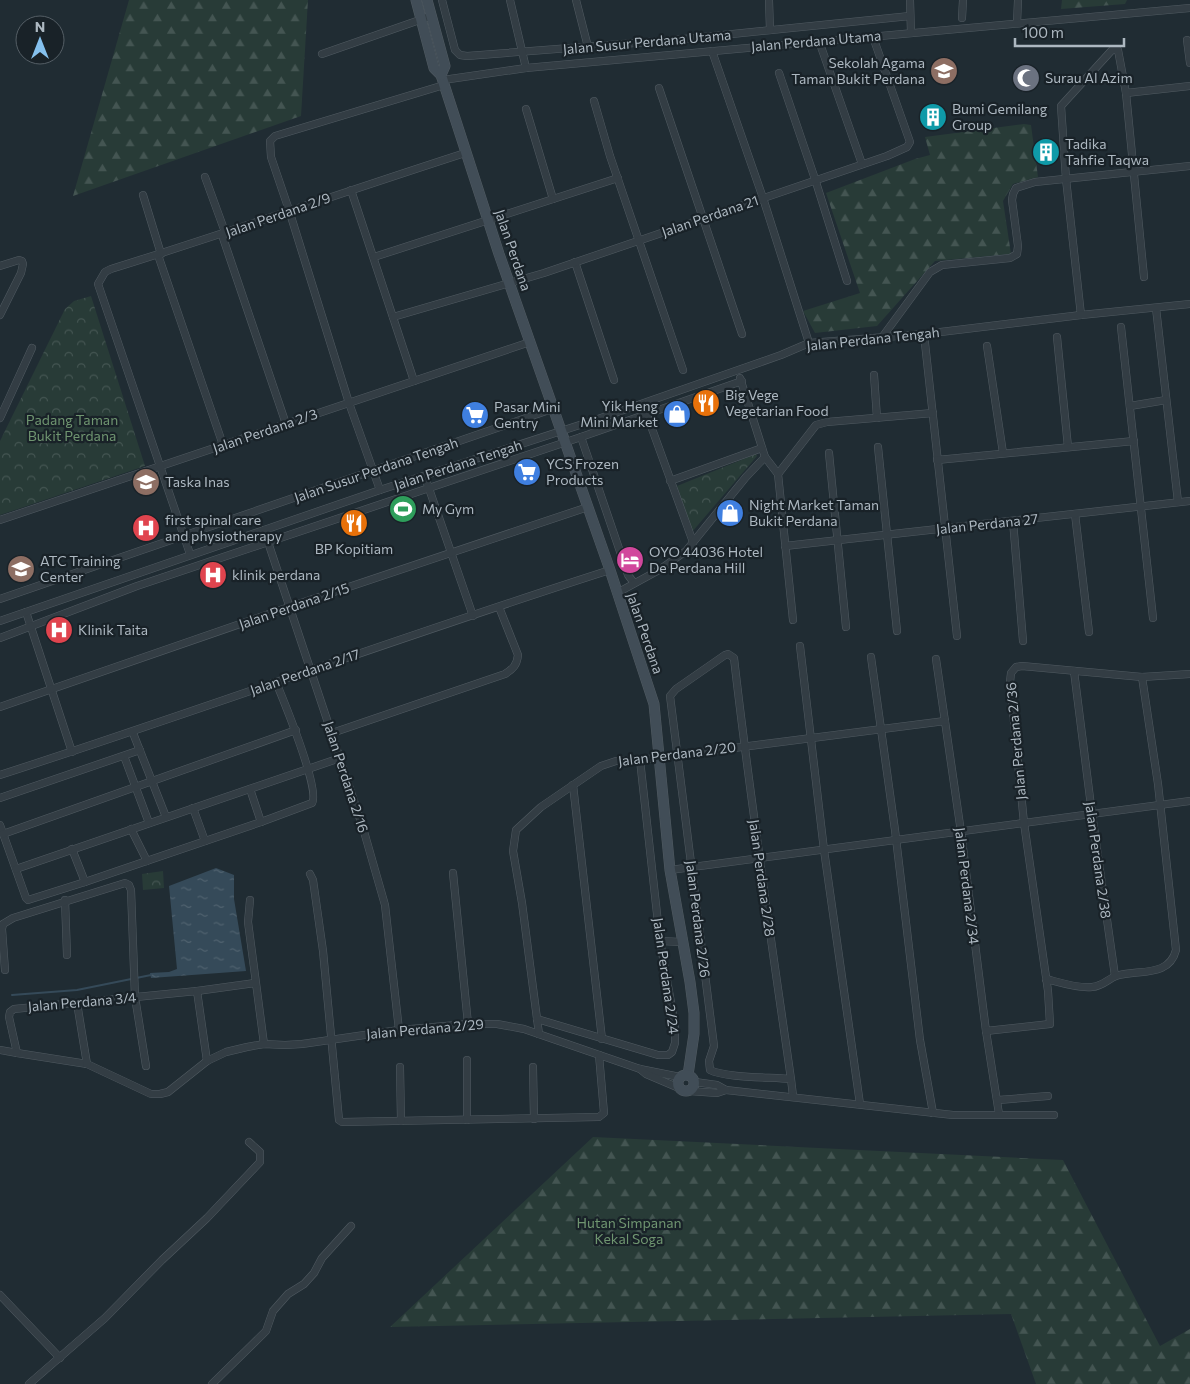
<svg xmlns="http://www.w3.org/2000/svg" width="1190" height="1384" font-family="Commissioner,sans-serif">
<style>
.forest{fill:url(#forest-firs)}
.park{fill:url(#park-crowns)}
.water{fill:url(#water-ripples)}
.lines{fill:none;stroke-linecap:round;stroke-linejoin:round}
.stream{stroke:#354a59;stroke-width:2}
.street-casing{stroke:#515b62;stroke-width:8}
.secondary-casing{stroke:#515b62;stroke-width:11}
.street{stroke:#333d44;stroke-width:7}
.secondary{stroke:#414d57;stroke-width:10}
.labels{text-anchor:middle;stroke-width:4.5;stroke-linejoin:round;paint-order:stroke}
.street-label{font-size:14px;fill:#adb8c1;stroke:#192228}
.poi-label{font-size:14px;fill:#adb8c1;stroke:#192228;text-anchor:start}
.park-label{font-size:14px;fill:#6f9570;stroke:#192228}
</style>
<defs>
<pattern id="forest-firs" width="22" height="20" patternUnits="userSpaceOnUse" patternTransform="scale(1.25)"><rect width="22" height="20" fill="#283b37"/><path d="M5 1l3.5 6h-7zM16 11l3.5 6h-7z" fill="#445552"/></pattern>
<pattern id="park-crowns" width="20" height="18" patternUnits="userSpaceOnUse" patternTransform="scale(1.25)"><rect width="20" height="18" fill="#283b37"/><path d="M2 6a3 3 0 1 1 6 0M12 15a3 3 0 1 1 6 0" fill="none" stroke="#445552"/></pattern>
<pattern id="water-ripples" width="26" height="14" patternUnits="userSpaceOnUse" patternTransform="scale(1.25)"><rect width="26" height="14" fill="#354a59"/><path d="M2 4q2-2 4 0t4 0M15 11q2-2 4 0t4 0" fill="none" stroke="#50626f"/></pattern>
</defs>
<rect width="100%" height="100%" fill="#202c33"/>
<g class="forest">
<polygon points="129,0 308,0 301,116 73,196"/>
<polygon points="1062,0 1127,0 1125,4 1061,9"/>
<polygon points="1024,124 1031,125 1038,177 1013,184 1003,201 1011,254 935,261 877,326 815,333 803,311 860,293 826,193 915,159 930,155 925,137"/>
<polygon points="593,1137 1063,1160 1160,1346 1190,1329 1190,1384 1036,1384 1011,1314 390,1327"/>
</g>
<g class="park">
<polygon points="91,296 145,466 0,515 0,441 65,309 74,301"/>
<polygon points="756,454 757,456 692,532 677,486"/>
<polygon points="163,871 164,888 143,890 142,874"/>
</g>
<polygon class="water" points="216,868 234,875 234,899 246,971 151,978 150,973 169,972 177,969 169,886"/>
<g class="lines">
<polyline class="stream" points="12,995 77,990 151,975"/>
<g class="street-casing">
<g id="street">
<polyline points="442,0 455,50 460,55 467,56 674,40 910,16"/>
<polyline points="510,0 526,68"/>
<polyline points="576,0 588,47"/>
<polyline points="769,0 770,30"/>
<polyline points="910,0 911,33"/>
<polyline points="962,18 963,0"/>
<polyline points="1017,23 1018,0"/>
<polyline points="1187,40 1190,63"/>
<polyline points="819,41 862,164"/>
<polyline points="712,51 763,198 809,343"/>
<polyline points="322,54 431,16"/>
<polyline points="779,73 815,179 847,281"/>
<polyline points="443,80 526,68 1190,8"/>
<polyline points="659,88 742,334"/>
<polyline points="1126,93 1190,86"/>
<polyline points="594,101 610,156 683,370"/>
<polyline points="526,109 553,199"/>
<polyline points="205,177 225,232"/>
<polyline points="351,190 414,381"/>
<polyline points="143,195 161,254"/>
<polyline points="222,235 286,424"/>
<polyline points="158,255 223,445"/>
<polyline points="374,257 618,178"/>
<polyline points="575,262 614,380"/>
<polyline points="0,266 19,260 22,261 23,264 21,273 0,315"/>
<polyline points="1156,308 1178,502"/>
<polyline points="1081,315 1066,179 1061,106 1112,50 1118,50 1126,93 1144,277"/>
<polyline points="393,317 544,273 887,156 907,147 910,142 873,37"/>
<polyline points="1121,327 1153,618"/>
<polyline points="924,334 957,636"/>
<polyline points="883,336 930,272 942,265 1010,258 1017,254 1018,246 1012,200 1013,194 1016,188 1035,182 1190,166"/>
<polyline points="1057,337 1068,447"/>
<polyline points="987,346 1003,453"/>
<polyline points="874,375 877,418"/>
<polyline points="740,378 765,457 778,474"/>
<polyline points="1130,406 1166,400"/>
<polyline points="647,415 693,542"/>
<polyline points="0,418 32,348"/>
<polyline points="878,447 897,631"/>
<polyline points="829,453 846,627"/>
<polyline points="937,460 1134,441"/>
<polyline points="425,477 473,616"/>
<polyline points="670,481 762,448"/>
<polyline points="380,490 349,403 289,210 271,157 270,141 275,136 444,85"/>
<polyline points="1075,514 1089,632"/>
<polyline points="0,520 530,342"/>
<polyline points="1013,521 1023,641"/>
<polyline points="264,530 363,828 385,905 399,1030"/>
<polyline points="785,546 1190,501"/>
<path d="M 190,554 L 98,284 L 105,272 L 111,269 C 230,232 347,191 465,153"/>
<polyline points="634,583 628,575 581,437 742,381"/>
<polyline points="617,593 659,570 686,551 746,477 765,457"/>
<polyline points="0,599 552,409"/>
<polyline points="26,612 72,752"/>
<polyline points="793,620 778,474 816,425 827,422 933,413"/>
<polyline points="0,621 380,490 595,420 781,355 809,343 924,334 1081,315 1190,304"/>
<polyline points="0,638 137,586 581,437"/>
<polyline points="800,646 824,850 860,1104"/>
<polyline points="871,657 895,830 920,1040 933,1113"/>
<polyline points="936,659 961,832 986,1031 999,1114"/>
<polyline points="1074,671 1092,814 1115,976"/>
<polyline points="0,707 289,607 588,507"/>
<polyline points="133,733 166,817"/>
<path d="M 332,733 L 505,674 C 513,669 517,665 518,655 L 499,607"/>
<polyline points="124,756 149,823"/>
<path d="M 0,775 C 204,709 406,635 610,570"/>
<polyline points="573,785 602,1039"/>
<polyline points="250,789 261,822"/>
<polyline points="0,798 140,750"/>
<polyline points="193,808 205,841"/>
<path d="M 0,825 L 26,898 L 28,900 L 85,882 L 261,822 L 312,803 C 321,791 283,699 276,682"/>
<polyline points="131,829 147,861"/>
<polyline points="3,834 296,730"/>
<polyline points="72,849 85,882"/>
<polyline points="16,869 340,758"/>
<polyline points="670,870 1190,801"/>
<polyline points="453,873 468,1024"/>
<polyline points="310,874 313,880 323,951 339,1120 342,1122 599,1117 604,1113 599,1055"/>
<polyline points="65,900 67,955"/>
<polyline points="250,900 248,922 264,1044"/>
<polyline points="660,941 682,942"/>
<polyline points="5,970 2,929 3,924 13,918 125,883 129,885 131,890 135,997 146,1066"/>
<path d="M 1046,979 C 1058,982 1079,989 1092,987 C 1103,986 1108,979 1116,976 C 1138,969 1169,978 1176,950 L 1158,784 L 1142,677"/>
<polyline points="255,983 197,991 14,1009 10,1012 9,1017 17,1053 87,1064 151,1094 160,1094 168,1092 207,1061 226,1052 247,1047 264,1044 285,1045 302,1044 399,1030 468,1024 497,1024 524,1029 640,1069 680,1077"/>
<polyline points="197,991 207,1061"/>
<polyline points="77,1003 87,1064"/>
<polyline points="537,1019 658,1055 668,1055 672,1052 675,1043 675,1025 660,941 640,760"/>
<polyline points="986,1031 1050,1024 1048,991 1024,823 1010,682 1011,673 1016,667 1022,666 1142,677 1190,674"/>
<polyline points="539,1034 522,903 513,851 516,830 541,807 601,766 616,761 640,760 945,721"/>
<polyline points="0,1050 17,1053"/>
<polyline points="400,1067 401,1121"/>
<polyline points="533,1067 534,1119"/>
<polyline points="640,1069 646,1074 679,1088"/>
<path d="M 791,1079 C 771,1077 726,1078 710,1070 L 709,1061 L 714,1046 L 670,696 L 676,689 L 725,655 L 728,654 L 734,658 C 750,799 771,939 791,1079 L 793,1096"/>
<polyline points="695,1082 717,1085 726,1090 953,1115 1054,1115"/>
<polyline points="689,1091 717,1093 726,1090"/>
<polyline points="998,1100 1048,1096"/>
<polyline points="467,1120 467,1060"/>
<polyline points="0,1295 60,1358"/>
<polyline points="29,1384 105,1318 162,1260 207,1218 260,1162 260,1152 249,1142"/>
<polyline points="212,1384 266,1331 273,1311 288,1294 304,1284 314,1273 322,1258 351,1226"/>
</g>
</g>
<g class="secondary-casing">
<g id="secondary">
<polyline points="416,0 434,68 441,75 499,254 610,570 654,704 670,870 690,982 694,1013 694,1034 688,1075"/>
<polyline points="427,0 445,66 441,75"/>
<circle cx="686" cy="1083" r="8"/>
</g>
</g>
<use href="#street" class="street"/>
<use href="#secondary" class="secondary"/>
</g>
<defs>
<g id="school-disc" transform="scale(1.4375)"><circle r="9.5" fill="#8d6e63" stroke="#192228"/><path d="M0-5L7-2L0 1L-7-2ZM-4 1L0 2.5L4 1V4Q0 6-4 4Z" fill="#fff"/></g>
<g id="mosque-disc" transform="scale(1.4375)"><circle r="9.5" fill="#6b7280" stroke="#192228"/><path d="M3.5-4.9A6 6 0 1 0 3.5 4.9A5 5 0 1 1 3.5-4.9Z" fill="#fff"/></g>
<g id="building-disc" transform="scale(1.4375)"><circle r="9.5" fill="#0f9aa8" stroke="#192228"/><path d="M-4-6H4V6H1V3H-1V6H-4ZM-2.5-4.3h1.7v1.8h-1.7ZM.8-4.3h1.7v1.8H.8ZM-2.5-1h1.7V.8h-1.7ZM.8-1h1.7V.8H.8Z" fill="#fff"/></g>
<g id="restaurant-disc" transform="scale(1.4375)"><circle r="9.5" fill="#e8710a" stroke="#192228"/><path d="M-5-6h1v4h1v-4h1v4h1v-4h1v5L-1.5 .5V6h-2V.5L-5-1ZM5-6V6H3V1.5H1.5Q1.5-4 5-6Z" fill="#fff"/></g>
<g id="shop-disc" transform="scale(1.4375)"><circle r="9.5" fill="#3f7fe0" stroke="#192228"/><path d="M-5-2.5h2.3a2.7 3.5 0 0 1 5.4 0H5L5.5 6h-11ZM-1.5-2.5h3a1.5 2.3 0 0 0-3 0Z" fill="#fff"/></g>
<g id="supermarket-disc" transform="scale(1.4375)"><circle r="9.5" fill="#3f7fe0" stroke="#192228"/><path d="M-6-5.5h2.5l.6 2H6L4.5 2H-2.5L-4.4-4H-6ZM-1.5 3.2a1.3 1.3 0 1 0 .1 0ZM3 3.2a1.3 1.3 0 1 0 .1 0Z" fill="#fff"/></g>
<g id="stadium-disc" transform="scale(1.4375)"><circle r="9.5" fill="#2e9e5b" stroke="#192228"/><path d="M0-5a6.5 5 0 1 0 0 10a6.5 5 0 1 0 0-10ZM-3.5-1.8h7v3.6h-7Z" fill="#fff"/></g>
<g id="hospital-disc" transform="scale(1.4375)"><circle r="9.5" fill="#e0444e" stroke="#192228"/><path d="M-5-5h3v3.5h4V-5h3V5h-3V1.5h-4V5h-3Z" fill="#fff"/></g>
<g id="hotel-disc" transform="scale(1.4375)"><circle r="9.5" fill="#d1479c" stroke="#192228"/><path d="M-6-4.5h1.5V1H6V5H4.5V3h-9V5H-6ZM-4 0a1.8 1.8 0 1 1 3.6 0ZM.5 0V-2.5h3Q6-2.5 6 0Z" fill="#fff"/></g>
<g id="university-disc" transform="scale(1.4375)"><circle r="9.5" fill="#8d6e63" stroke="#192228"/><path d="M0-5L7-2L0 1L-7-2ZM-4 1L0 2.5L4 1V4Q0 6-4 4Z" fill="#fff"/></g>
</defs>
<g fill-rule="evenodd">
<use href="#school-disc" x="944" y="71"/>
<use href="#mosque-disc" x="1026" y="78"/>
<use href="#building-disc" x="933" y="117"/>
<use href="#building-disc" x="1046" y="152"/>
<use href="#restaurant-disc" x="706" y="403"/>
<use href="#shop-disc" x="677" y="414"/>
<use href="#supermarket-disc" x="475" y="415"/>
<use href="#supermarket-disc" x="527" y="472"/>
<use href="#school-disc" x="146" y="482"/>
<use href="#stadium-disc" x="403" y="509"/>
<use href="#shop-disc" x="730" y="513"/>
<use href="#restaurant-disc" x="354" y="523"/>
<use href="#hospital-disc" x="146" y="528"/>
<use href="#hotel-disc" x="630" y="560"/>
<use href="#university-disc" x="21" y="569"/>
<use href="#hospital-disc" x="213" y="575"/>
<use href="#hospital-disc" x="59" y="630"/>
</g>
<g class="labels">
<g class="street-label">
<text transform="translate(816 41) rotate(-5)" y="5">Jalan Perdana Utama</text>
<text transform="translate(647 42) rotate(-5)" y="5">Jalan Susur Perdana Utama</text>
<text transform="translate(278 215) rotate(-19)" y="5">Jalan Perdana 2/9</text>
<text transform="translate(710 216) rotate(-19)" y="5">Jalan Perdana 21</text>
<text transform="translate(513 250) rotate(71)" y="5">Jalan Perdana</text>
<text transform="translate(873 339) rotate(-6)" y="5">Jalan Perdana Tengah</text>
<text transform="translate(265 431) rotate(-19)" y="5">Jalan Perdana 2/3</text>
<text transform="translate(458 465) rotate(-18)" y="5">Jalan Perdana Tengah</text>
<text transform="translate(376 470) rotate(-19)" y="5">Jalan Susur Perdana Tengah</text>
<text transform="translate(987 524) rotate(-6)" y="5">Jalan Perdana 27</text>
<text transform="translate(294 606) rotate(-19)" y="5">Jalan Perdana 2/15</text>
<text transform="translate(645 633) rotate(71)" y="5">Jalan Perdana</text>
<text transform="translate(305 672) rotate(-19)" y="5">Jalan Perdana 2/17</text>
<text transform="translate(1016 741) rotate(-95)" y="5">Jalan Perdana 2/36</text>
<text transform="translate(677 754) rotate(-7)" y="5">Jalan Perdana 2/20</text>
<text transform="translate(346 777) rotate(72)" y="5">Jalan Perdana 2/16</text>
<text transform="translate(1098 860) rotate(82)" y="5">Jalan Perdana 2/38</text>
<text transform="translate(762 878) rotate(82)" y="5">Jalan Perdana 2/28</text>
<text transform="translate(967 886) rotate(83)" y="5">Jalan Perdana 2/34</text>
<text transform="translate(698 919) rotate(83)" y="5">Jalan Perdana 2/26</text>
<text transform="translate(666 976) rotate(82)" y="5">Jalan Perdana 2/24</text>
<text transform="translate(82 1002) rotate(-5)" y="5">Jalan Perdana 3/4</text>
<text transform="translate(425 1029) rotate(-5)" y="5">Jalan Perdana 2/29</text>
</g>
<g class="poi-label">
<text x="925" y="68" text-anchor="end">Sekolah Agama<tspan x="925" dy="16">Taman Bukit Perdana</tspan></text>
<text x="1045" y="83">Surau Al Azim</text>
<text x="952" y="114">Bumi Gemilang<tspan x="952" dy="16">Group</tspan></text>
<text x="1065" y="149">Tadika<tspan x="1065" dy="16">Tahfie Taqwa</tspan></text>
<text x="725" y="400">Big Vege<tspan x="725" dy="16">Vegetarian Food</tspan></text>
<text x="658" y="411" text-anchor="end">Yik Heng<tspan x="658" dy="16">Mini Market</tspan></text>
<text x="494" y="412">Pasar Mini<tspan x="494" dy="16">Gentry</tspan></text>
<text x="546" y="469">YCS Frozen<tspan x="546" dy="16">Products</tspan></text>
<text x="165" y="487">Taska Inas</text>
<text x="749" y="510">Night Market Taman<tspan x="749" dy="16">Bukit Perdana</tspan></text>
<text x="422" y="514">My Gym</text>
<text x="165" y="525">first spinal care<tspan x="165" dy="16">and physiotherapy</tspan></text>
<text x="354" y="554" text-anchor="middle">BP Kopitiam</text>
<text x="649" y="557">OYO 44036 Hotel<tspan x="649" dy="16">De Perdana Hill</tspan></text>
<text x="40" y="566">ATC Training<tspan x="40" dy="16">Center</tspan></text>
<text x="232" y="580">klinik perdana</text>
<text x="78" y="635">Klinik Taita</text>
</g>
<g class="park-label">
<text x="72" y="425">Padang Taman<tspan x="72" dy="16">Bukit Perdana</tspan></text>
<text x="629" y="1228">Hutan Simpanan<tspan x="629" dy="16">Kekal Soga</tspan></text>
</g>
</g>
<g transform="translate(40 40)"><circle r="24" fill="#192228" stroke="#545e65"/>
<path d="M0-4L9 19L0 12L-9 19Z" fill="#85c1ee"/>
<text y="-8" font-size="14" font-weight="bold" text-anchor="middle" fill="#adb8c1">N</text>
</g>
<path d="M1015 38v8h109v-8" fill="none" stroke="#adb8c1" stroke-width="2.5"/>
<text x="1022" y="38" font-size="15" fill="#adb8c1" stroke="#192228" stroke-width="4" paint-order="stroke">100 m</text>
</svg>
